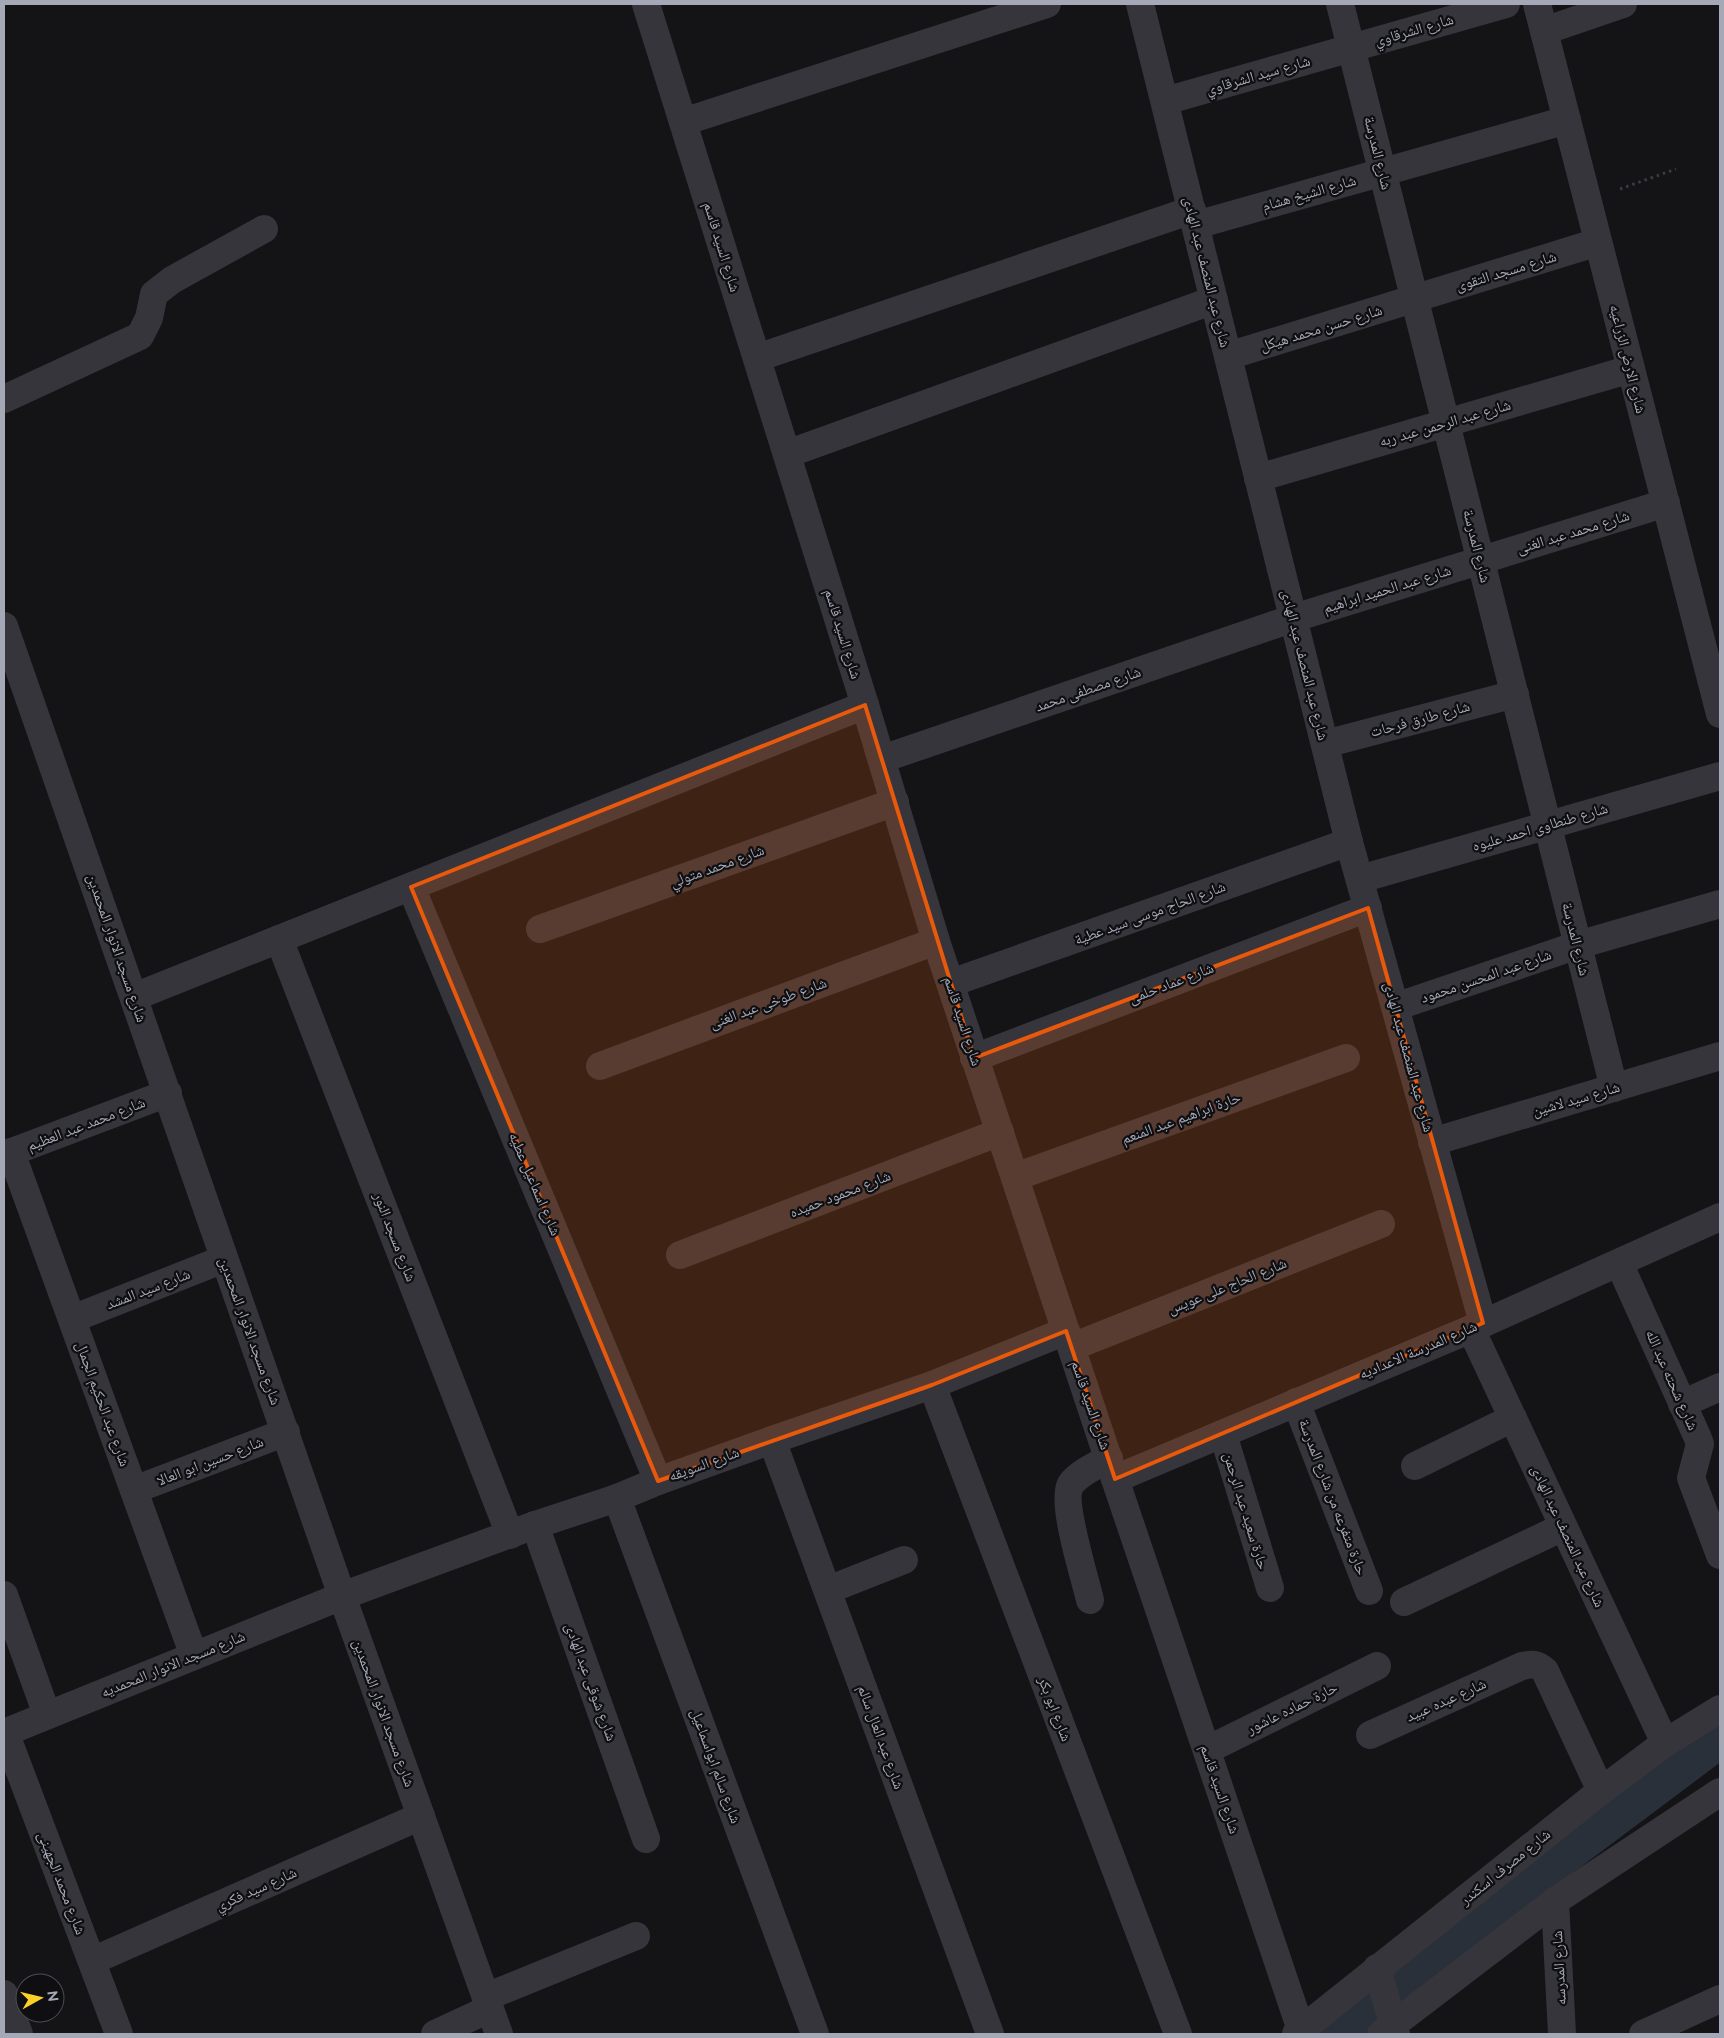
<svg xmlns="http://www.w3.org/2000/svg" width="1724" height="2038" font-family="Raleway,'Noto Naskh Arabic',sans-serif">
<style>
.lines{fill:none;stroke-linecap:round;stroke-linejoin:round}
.canal{stroke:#29303a;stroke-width:41}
.path{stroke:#3a3c42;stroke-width:3;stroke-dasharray:2.5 4;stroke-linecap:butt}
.minor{stroke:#35353b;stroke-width:28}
.marked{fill:#e8590c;fill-opacity:0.2;stroke:#e8590c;stroke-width:4;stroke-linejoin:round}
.labels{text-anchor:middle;stroke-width:4.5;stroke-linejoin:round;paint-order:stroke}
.street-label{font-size:15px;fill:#a5a8b7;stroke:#0f0f11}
</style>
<rect width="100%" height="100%" fill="#141416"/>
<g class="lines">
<polyline class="canal" points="1335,2034 1385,1988 1720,1737"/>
<polyline class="path" points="1620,189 1676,169"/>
<g class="minor">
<polyline points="646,4 865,705 936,941 1115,1479 1301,2030"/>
<polyline points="1140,4 1349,842 1483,1323"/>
<polyline points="1340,4 1614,1088"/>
<polyline points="1537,4 1720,714"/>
<polyline points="1544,31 1623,4"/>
<polyline points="1165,101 1506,4"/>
<polyline points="683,122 1047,4"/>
<polyline points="1196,225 1567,120"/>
<polyline points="1228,356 1598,242"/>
<polyline points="757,358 1192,210"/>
<polyline points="4,399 140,336 149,318 154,294 172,280 264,229"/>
<polyline points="787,454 1214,300"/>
<polyline points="1258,478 1631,369"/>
<polyline points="4,626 342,1596 499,2034"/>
<polyline points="1325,744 1515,694"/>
<polyline points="882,759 1294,618 1666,503"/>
<polyline points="1360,879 1720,776"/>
<polyline points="411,887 658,1481"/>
<polyline points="540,929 895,802"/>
<polyline points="279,939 510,1535"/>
<polyline points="951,983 1349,842"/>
<polyline points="134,997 865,705"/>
<polyline points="1395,1007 1578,945 1720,904"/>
<polyline points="974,1058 1368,908"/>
<polyline points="600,1066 936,941"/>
<polyline points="1432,1142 1720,1056"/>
<polyline points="11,1152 194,1656"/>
<polyline points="4,1155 168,1093"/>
<polyline points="1015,1177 1346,1058"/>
<polyline points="680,1255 1000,1132"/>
<polyline points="1619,1263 1697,1436 1700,1444 1691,1478 1720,1555"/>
<polyline points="72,1319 224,1259"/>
<polyline points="1471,1329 1665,1743"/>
<polyline points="1072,1347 1381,1224"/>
<polyline points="932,1385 1178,2034"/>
<polyline points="1296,1402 1369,1591"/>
<polyline points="1682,1404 1720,1387"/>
<polyline points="1223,1434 1270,1588"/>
<polyline points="772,1440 990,2034"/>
<polyline points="1415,1466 1513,1418"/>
<polyline points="1115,1479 1471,1329 1720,1217"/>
<polyline points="134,1490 286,1432"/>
<polyline points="617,1498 815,2034"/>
<polyline points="535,1525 646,1839"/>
<polyline points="828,1590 904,1560"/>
<polyline points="4,1595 47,1715"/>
<path d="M 1090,1600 C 1085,1578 1060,1500 1071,1484 C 1079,1473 1097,1465 1109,1458"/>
<polyline points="1404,1602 1563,1527"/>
<polyline points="5,1732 119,2034"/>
<polyline points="4,1733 342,1596 535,1525 617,1498 658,1481 772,1440 932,1385 1066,1331"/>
<path d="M 1370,1735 L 1522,1666 C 1532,1664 1537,1663 1545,1671 L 1601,1791"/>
<polyline points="1207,1750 1377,1666"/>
<polyline points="1555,1901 1562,2034"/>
<polyline points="92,1961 421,1816"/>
<polyline points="1377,1968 1396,2034"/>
<polyline points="4,1994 19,2034"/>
<polyline points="486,1997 636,1936"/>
<polyline points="435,2034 489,2009"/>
<polyline points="1296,2034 1601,1791 1665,1743 1720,1709"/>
<polyline points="1381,2034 1555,1901 1720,1792"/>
<polyline points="1643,2034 1720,1999"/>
</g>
</g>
<path class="marked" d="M 865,705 L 974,1058 L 1368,908 L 1483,1323 L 1115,1479 L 1066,1331 L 932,1385 L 658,1481 L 411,887 Z"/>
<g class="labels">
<g class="street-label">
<text transform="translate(1414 30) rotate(-16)" y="5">شارع الشرقاوي</text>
<text transform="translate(1258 75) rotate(-16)" y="5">شارع سيد الشرقاوي</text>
<text transform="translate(1378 153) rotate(76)" y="5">شارع المدرسة</text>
<text transform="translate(1309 193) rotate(-16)" y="5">شارع الشيخ هشام</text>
<text transform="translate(722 247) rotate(73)" y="5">شارع السيد قاسم</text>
<text transform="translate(1506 271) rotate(-17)" y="5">شارع مسجد التقوى</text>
<text transform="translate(1207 272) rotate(76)" y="5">شارع عبد المنصف عبد الهادى</text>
<text transform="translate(1321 328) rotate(-17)" y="5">شارع حسن محمد هيكل</text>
<text transform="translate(1628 359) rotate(76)" y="5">شارع الارض الزراعيه</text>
<text transform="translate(1445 423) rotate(-16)" y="5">شارع عبد الرحمن عبد ربه</text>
<text transform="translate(1573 532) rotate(-17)" y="5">شارع محمد عبد الغنى</text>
<text transform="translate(1477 546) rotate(76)" y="5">شارع المدرسة</text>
<text transform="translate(1387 589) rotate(-17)" y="5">شارع عبد الحميد ابراهيم</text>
<text transform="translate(843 634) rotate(73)" y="5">شارع السيد قاسم</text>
<text transform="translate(1305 665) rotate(76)" y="5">شارع عبد المنصف عبد الهادى</text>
<text transform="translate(1088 689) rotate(-19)" y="5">شارع مصطفى محمد</text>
<text transform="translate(1420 719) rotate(-15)" y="5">شارع طارق فرحات</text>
<text transform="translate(1540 827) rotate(-16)" y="5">شارع طنطاوى احمد عليوه</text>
<text transform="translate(717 866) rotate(-20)" y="5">شارع محمد متولي</text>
<text transform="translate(1150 913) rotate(-20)" y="5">شارع الحاج موسى سيد عطية</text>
<text transform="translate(1576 939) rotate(76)" y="5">شارع المدرسة</text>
<text transform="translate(117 948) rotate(71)" y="5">شارع مسجد الانوار المحمدين</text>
<text transform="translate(1486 976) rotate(-19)" y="5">شارع عبد المحسن محمود</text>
<text transform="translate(1171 983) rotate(-21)" y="5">شارع عماد حلمى</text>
<text transform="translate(768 1003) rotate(-20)" y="5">شارع طوخى عبد الغنى</text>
<text transform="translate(963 1021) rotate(72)" y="5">شارع السيد قاسم</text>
<text transform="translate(1409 1057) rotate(75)" y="5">شارع عبد المنصف عبد الهادى</text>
<text transform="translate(1576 1099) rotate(-16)" y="5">شارع سيد لاشين</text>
<text transform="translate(1181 1118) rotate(-20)" y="5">حارة ابراهيم عبد المنعم</text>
<text transform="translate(86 1124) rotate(-21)" y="5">شارع محمد عبد العظيم</text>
<text transform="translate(535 1184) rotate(67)" y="5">شارع اسماعيل عطيه</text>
<text transform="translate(840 1194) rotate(-21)" y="5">شارع محمود حميده</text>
<text transform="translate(395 1237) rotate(69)" y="5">شارع مسجد النور</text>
<text transform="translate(1227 1286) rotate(-22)" y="5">شارع الحاج على عويس</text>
<text transform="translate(148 1289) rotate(-21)" y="5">شارع سيد المشد</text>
<text transform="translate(250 1331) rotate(70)" y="5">شارع مسجد الانوار المحمدين</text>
<text transform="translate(1418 1350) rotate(-23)" y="5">شارع المدرسة الاعداديه</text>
<text transform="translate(1672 1380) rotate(66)" y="5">شارع شحته عبد الله</text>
<text transform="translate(103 1404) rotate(70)" y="5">شارع عبد الحكيم الجمال</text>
<text transform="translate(1091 1405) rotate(71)" y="5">شارع السيد قاسم</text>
<text transform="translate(210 1461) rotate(-21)" y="5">شارع حسين ابو العالا</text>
<text transform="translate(704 1464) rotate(-20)" y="5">شارع السويقه</text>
<text transform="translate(1333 1497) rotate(69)" y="5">حارة متفرعه من شارع المدرسة</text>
<text transform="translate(1246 1511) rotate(73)" y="5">حارة سعيد عبد الرحمن</text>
<text transform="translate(1568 1536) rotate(65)" y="5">شارع عبد المنصف عبد الهادى</text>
<text transform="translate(173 1664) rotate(-22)" y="5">شارع مسجد الانوار المحمديه</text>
<text transform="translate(591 1682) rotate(70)" y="5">شارع شوقى عبد الهادى</text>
<text transform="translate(1446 1700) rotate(-24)" y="5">شارع عبده عبيد</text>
<text transform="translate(1292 1708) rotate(-26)" y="5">حارة حماده عاشور</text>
<text transform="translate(1055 1709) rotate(69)" y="5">شارع ابو بكر</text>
<text transform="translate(384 1713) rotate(70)" y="5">شارع مسجد الانوار المحمدين</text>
<text transform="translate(881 1737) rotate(70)" y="5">شارع عبد العال سالم</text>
<text transform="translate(716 1766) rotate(70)" y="5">شارع سالم ابواسماعيل</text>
<text transform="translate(1220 1789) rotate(71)" y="5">شارع السيد قاسم</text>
<text transform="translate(1505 1867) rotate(-39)" y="5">شارع مصرف اسكندر</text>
<text transform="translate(62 1883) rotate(69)" y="5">شارع محمد الجهينى</text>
<text transform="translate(256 1889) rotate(-24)" y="5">شارع سيد فكري</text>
<text transform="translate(1559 1968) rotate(-93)" y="5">شارع المدرسه</text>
</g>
</g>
<rect width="1724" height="2038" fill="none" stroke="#a5a8b7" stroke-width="10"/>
<g transform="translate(40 1998) rotate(82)"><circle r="24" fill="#0f0f11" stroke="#4b4c53"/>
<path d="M0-4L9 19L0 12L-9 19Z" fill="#fcd026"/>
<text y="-8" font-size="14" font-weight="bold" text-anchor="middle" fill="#a5a8b7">N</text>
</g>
</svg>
